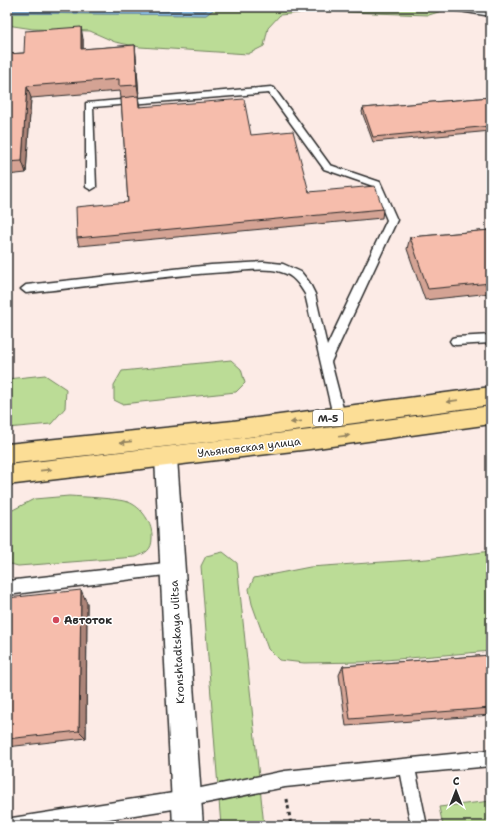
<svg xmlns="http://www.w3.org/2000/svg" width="498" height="833" font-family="'Shantell Sans',sans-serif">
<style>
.green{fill:#bbdc96;stroke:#738460}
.water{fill:#91c5ee;stroke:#6887a0}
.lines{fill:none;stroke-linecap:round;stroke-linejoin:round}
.shore{stroke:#546979;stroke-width:1}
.service-casing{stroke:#2b2b2b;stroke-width:3}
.minor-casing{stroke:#2b2b2b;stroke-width:3}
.trunk-casing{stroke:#2b2b2b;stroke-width:3}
.path{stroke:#2b2b2b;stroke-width:3;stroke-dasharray:3.5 3.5;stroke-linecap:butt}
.service{fill:#fff;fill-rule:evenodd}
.minor{fill:#fff;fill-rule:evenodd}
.trunk{fill:#fcde96;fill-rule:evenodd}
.wall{fill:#d4a394;stroke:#2b2b2b}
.shaded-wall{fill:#ac8478;stroke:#2b2b2b}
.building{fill:#f6bdac;stroke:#2b2b2b}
.oneway{fill:#948460}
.poi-dot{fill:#d1495b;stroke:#fff;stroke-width:1.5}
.labels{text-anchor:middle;stroke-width:3;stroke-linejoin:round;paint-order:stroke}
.shield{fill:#fff;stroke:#6b6b6b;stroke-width:1}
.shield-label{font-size:10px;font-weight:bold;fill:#2b2b2b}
.street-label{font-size:11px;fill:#2b2b2b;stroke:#fff}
.poi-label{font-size:11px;font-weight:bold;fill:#2b2b2b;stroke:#fff;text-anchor:start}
</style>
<rect width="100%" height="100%" fill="#fcebe6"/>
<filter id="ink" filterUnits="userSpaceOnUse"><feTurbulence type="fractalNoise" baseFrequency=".025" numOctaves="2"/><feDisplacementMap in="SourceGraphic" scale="8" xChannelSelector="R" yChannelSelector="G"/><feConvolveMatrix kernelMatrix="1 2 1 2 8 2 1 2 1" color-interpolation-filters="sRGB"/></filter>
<g filter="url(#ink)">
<g class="green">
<polygon points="217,7 454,7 429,15 319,11 280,15 268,28 264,46 248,54 140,47 115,42 90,31 33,29 7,25 7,13 206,15"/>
<polygon points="231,360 241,369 245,383 236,392 122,404 114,400 114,385 122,371"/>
<polygon points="45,375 66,389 65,408 51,424 7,428 7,379"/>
<path d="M 69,496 C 84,497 114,498 128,502 C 142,507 153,524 152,538 C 152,550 146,553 136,557 L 18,566 L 7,563 L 7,513 L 34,499 Z"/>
<polygon points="491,551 491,651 362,662 304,663 279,660 268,649 252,604 249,589 254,578 310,567 427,559"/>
<polygon points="223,552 237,563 264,826 221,826 201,566 206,556"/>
<polygon points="491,801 491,826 443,826 439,807"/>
</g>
<polygon class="water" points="7,7 217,7 206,15 7,13"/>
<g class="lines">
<polyline class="shore" points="7,9 205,11 211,7"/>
<g class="service-casing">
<g id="service">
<polygon points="443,7 462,7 491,12 491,16 447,9"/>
<path d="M 271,87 L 274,88 L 330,165 L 380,182 L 397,220 L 331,362 L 345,416 L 343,420 L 339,421 L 335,420 L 333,416 L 305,294 C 299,284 293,275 281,272 C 265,267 243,271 226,272 C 160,276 93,286 26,293 L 21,289 L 26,285 L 211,265 L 264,262 L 283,264 L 301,272 L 309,282 L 315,294 L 327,346 L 387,220 L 373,186 L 324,169 L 269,93 L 93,107 L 96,187 L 91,190 L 86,187 L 86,103 Z"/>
<polygon points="491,335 491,343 456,345 452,344 450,341 452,338 456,337"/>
<polygon points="173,562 178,563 180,568 178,573 173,574 7,595 7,581"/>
<polygon points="491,750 491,766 416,773 427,826 411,826 401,775 285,787 186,807 64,826 7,826 7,820 12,818 186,791 285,771"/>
</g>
</g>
<g class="minor-casing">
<polygon id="minor" points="166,448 174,451 177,458 203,826 173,826 155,458 158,451"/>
</g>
<g class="trunk-casing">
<g id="trunk">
<polygon points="491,387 491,405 233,439 7,464 7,444 233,421"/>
<polygon points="491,406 491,424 310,449 7,485 7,465 310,430"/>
</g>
</g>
<polyline class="path" points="287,799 291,826"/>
<use href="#service" class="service"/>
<use href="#minor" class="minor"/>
<use href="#trunk" class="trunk"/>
</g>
<g class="wall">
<polygon points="83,39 83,49 135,45 136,57 139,97 138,97 140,107 251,135 309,192 383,209 382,218 79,246 77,238 128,202 121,98 120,91 31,98 26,173 7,175 7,54 24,53"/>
<polygon points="491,97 491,131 373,142 362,112 363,108"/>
<polygon points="491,230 491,293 425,300 407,249 410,237"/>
<polygon points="7,598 87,603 86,738 7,747"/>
<polygon points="491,655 491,715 346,726 339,675 343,666"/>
</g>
<g class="shaded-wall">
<polygon points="81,27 83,39 83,61 81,49"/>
<polygon points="135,45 136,57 139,97 137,85"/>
<polygon points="27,86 31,98 26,173 22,161"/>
<polygon points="81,590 87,603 86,738 79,731"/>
</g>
<g class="building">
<polygon points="81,27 81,49 135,45 137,85 119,86 119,79 27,86 22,161 7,162 7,54 24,53 25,31"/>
<polygon points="138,96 139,107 244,99 251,135 293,131 309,192 375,186 383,209 77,238 76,207 128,202 121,98"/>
<polygon points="491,97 491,126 373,137 363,108"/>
<polygon points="491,230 491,283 428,289 410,237"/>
<polygon points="81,590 79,731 7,739 7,598"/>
<polygon points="491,655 491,708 350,719 343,666"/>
</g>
<defs><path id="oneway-solid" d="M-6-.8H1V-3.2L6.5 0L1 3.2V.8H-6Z"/></defs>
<g class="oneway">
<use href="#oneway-solid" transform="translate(452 401) rotate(172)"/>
<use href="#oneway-solid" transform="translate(296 422) rotate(173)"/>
<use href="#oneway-solid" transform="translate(344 436) rotate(-7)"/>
<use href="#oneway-solid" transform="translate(126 442) rotate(174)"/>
<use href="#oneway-solid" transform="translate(46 470) rotate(-6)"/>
</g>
</g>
<circle class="poi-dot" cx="56" cy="620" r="4"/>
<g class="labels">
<rect class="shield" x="313" y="410" width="30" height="16" rx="3"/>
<g class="shield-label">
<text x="328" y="422">М-5</text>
</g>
<g class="street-label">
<text transform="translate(249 447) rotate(-7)" y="4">Ульяновская улица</text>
<text transform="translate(177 642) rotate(-93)" y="4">Kronshtadtskaya ulitsa</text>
</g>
<g class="poi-label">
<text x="64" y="624">Автоток</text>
</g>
</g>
<rect width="498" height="833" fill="none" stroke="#fff" stroke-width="24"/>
<rect x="12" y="12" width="474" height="809" fill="none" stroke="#2b2b2b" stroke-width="1.5" filter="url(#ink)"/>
<g transform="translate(456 791)" stroke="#ffffff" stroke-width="3" paint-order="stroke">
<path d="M0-3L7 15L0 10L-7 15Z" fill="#2b2b2b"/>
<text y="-6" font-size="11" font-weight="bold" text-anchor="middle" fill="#2b2b2b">С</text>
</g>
</svg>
